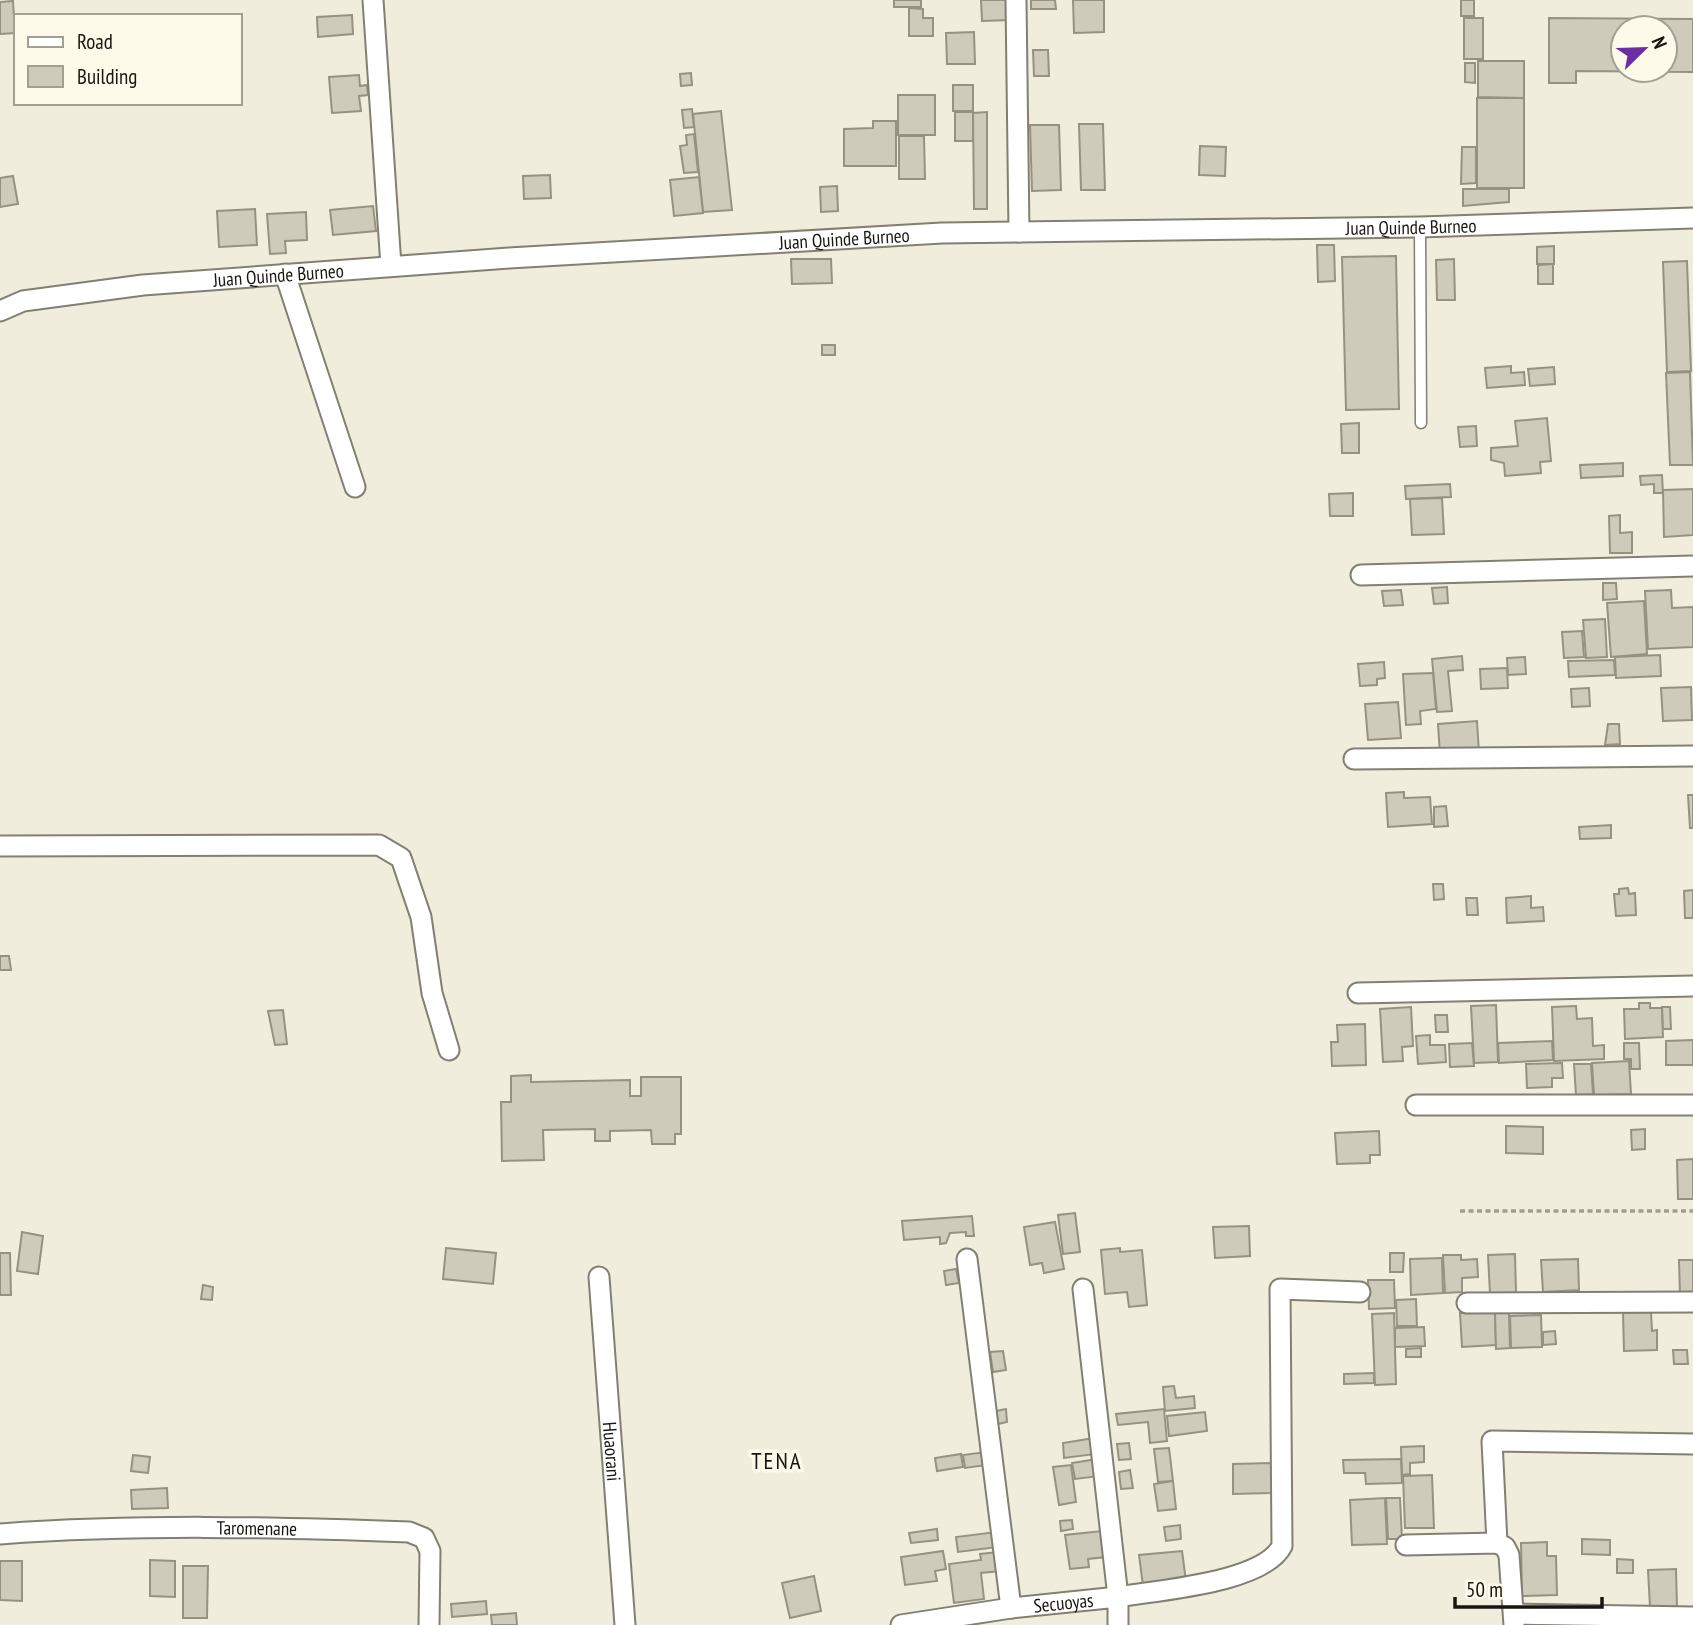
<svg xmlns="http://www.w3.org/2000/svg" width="1693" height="1625" font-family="'PT Sans Narrow',sans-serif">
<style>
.building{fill:#cfcbbb;stroke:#969283;stroke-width:2;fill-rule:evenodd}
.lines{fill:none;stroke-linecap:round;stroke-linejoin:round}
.service-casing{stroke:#837f71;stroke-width:13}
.minor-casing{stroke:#837f71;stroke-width:23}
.path{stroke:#a19e91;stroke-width:3.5;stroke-dasharray:5 3.5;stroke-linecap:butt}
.service{stroke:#fff;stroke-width:10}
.minor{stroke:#fff;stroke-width:19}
.labels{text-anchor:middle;stroke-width:7;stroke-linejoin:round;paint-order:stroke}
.street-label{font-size:19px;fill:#171610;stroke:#fefaea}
.quarter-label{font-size:23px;letter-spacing:2px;fill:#171610;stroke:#fefaea}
</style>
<rect width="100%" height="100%" fill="#f1eddc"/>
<g class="building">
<rect x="894" y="0" width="27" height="7"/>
<polygon points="981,0 1011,0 1012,20 982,21"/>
<polygon points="1031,0 1055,0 1056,9 1031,9"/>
<polygon points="1073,0 1104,0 1104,32 1074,33"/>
<rect x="1461" y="0" width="13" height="16"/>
<polygon points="13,1 15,33 0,34 0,2"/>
<polygon points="909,8 923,9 923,18 933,18 933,36 909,36"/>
<polygon points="352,15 353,34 318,37 317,17"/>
<rect x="1464" y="18" width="19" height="41"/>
<path d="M 1549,18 L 1693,19 L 1693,72 L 1576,71 L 1576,83 L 1549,83 ZM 1623,28 L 1665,28 L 1665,70 L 1623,70 Z"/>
<polygon points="974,32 975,64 947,64 946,33"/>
<polygon points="1033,50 1048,50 1049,76 1034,76"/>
<polygon points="1478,61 1524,61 1524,98 1478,97"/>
<polygon points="1465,63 1475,63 1475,83 1465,82"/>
<polygon points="691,73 692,85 681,86 680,74"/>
<polygon points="359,75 360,86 367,85 368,95 359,96 361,111 332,113 329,77"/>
<rect x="953" y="85" width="20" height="26"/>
<rect x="898" y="95" width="37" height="40"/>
<rect x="1477" y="98" width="47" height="90"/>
<polygon points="692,109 694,127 684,128 682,110"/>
<polygon points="721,111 732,210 703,212 693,114"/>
<rect x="955" y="112" width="18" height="29"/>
<polygon points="987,112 987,209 974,209 973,113"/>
<polygon points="873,121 896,121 896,166 844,166 844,129 873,128"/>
<polygon points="1079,124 1103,124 1105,190 1081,190"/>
<polygon points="1030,125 1059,125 1061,190 1032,191"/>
<polygon points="694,134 698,172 684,173 680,146 687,145 686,135"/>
<polygon points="899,136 924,136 925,179 899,179"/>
<polygon points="1200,146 1226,147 1225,176 1199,175"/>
<polygon points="1462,147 1476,147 1476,183 1461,184"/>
<polygon points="550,175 551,198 524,199 523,176"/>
<polygon points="13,176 18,204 0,207 0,178"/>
<polygon points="699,177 703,213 674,216 670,180"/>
<polygon points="837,186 838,211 821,212 820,187"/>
<polygon points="1463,189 1509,189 1509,202 1463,206"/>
<polygon points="373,206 376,231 333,235 330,210"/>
<polygon points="255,209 257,245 219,247 217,211"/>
<polygon points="306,212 307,240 285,241 286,253 270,254 267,214"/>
<polygon points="1317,245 1334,245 1335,281 1318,282"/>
<polygon points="1554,246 1554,264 1537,264 1537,247"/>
<polygon points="1396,256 1399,409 1346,410 1342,257"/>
<polygon points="791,259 831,259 832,283 792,284"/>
<polygon points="1454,259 1455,300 1437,300 1436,260"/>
<polygon points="1687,261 1691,371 1667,372 1663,262"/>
<polygon points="1553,264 1553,284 1538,284 1538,265"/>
<rect x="822" y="345" width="13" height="10"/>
<polygon points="1511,366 1511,373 1524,372 1525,385 1487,388 1485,368"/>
<polygon points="1554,367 1555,384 1530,386 1528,369"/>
<polygon points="1690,372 1693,465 1670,465 1666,373"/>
<polygon points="1547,418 1551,461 1540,462 1541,473 1505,476 1504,463 1491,460 1491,448 1518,446 1515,421"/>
<polygon points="1359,423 1359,453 1342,453 1341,424"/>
<polygon points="1476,426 1477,446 1460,447 1458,427"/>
<polygon points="1623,463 1623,476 1581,478 1580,465"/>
<polygon points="1662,475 1663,493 1654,493 1654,484 1641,485 1640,476"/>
<polygon points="1450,484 1451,497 1406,499 1405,486"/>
<polygon points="1693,489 1693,535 1664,537 1663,490"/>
<polygon points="1353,493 1353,516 1330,516 1329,494"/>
<polygon points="1442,498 1444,534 1412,535 1410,499"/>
<polygon points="1620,515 1620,533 1632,532 1632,553 1610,553 1609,516"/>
<polygon points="1603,583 1616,583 1617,599 1603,600"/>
<polygon points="1447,587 1448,603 1434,604 1432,588"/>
<polygon points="1401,590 1403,605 1384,606 1382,591"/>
<polygon points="1671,590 1672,608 1693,607 1693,647 1648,649 1645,591"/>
<polygon points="1644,601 1647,654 1611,657 1607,603"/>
<polygon points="1605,619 1607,657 1586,658 1583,620"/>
<polygon points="1582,631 1584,657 1564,658 1562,632"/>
<polygon points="1660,655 1661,676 1616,678 1615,657"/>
<polygon points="1462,656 1463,670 1448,671 1452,711 1437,712 1432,659"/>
<polygon points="1525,657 1526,674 1508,675 1507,658"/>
<polygon points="1614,660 1615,675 1569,677 1568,661"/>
<polygon points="1384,662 1385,678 1377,679 1377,685 1360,686 1358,664"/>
<polygon points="1507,668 1508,688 1481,689 1480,669"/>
<polygon points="1433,673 1436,709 1420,711 1421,724 1406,725 1403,674"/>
<polygon points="1691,687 1692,720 1663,721 1661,688"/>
<polygon points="1589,688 1590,706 1572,707 1571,689"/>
<polygon points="1398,702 1401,738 1368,740 1365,704"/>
<polygon points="1477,721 1479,753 1440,755 1438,724"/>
<polygon points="1608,724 1619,724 1620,744 1605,745"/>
<polygon points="1404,792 1404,798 1430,797 1432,824 1388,827 1386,793"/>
<polygon points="1688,795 1693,795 1693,828 1690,828"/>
<polygon points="1446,806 1448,826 1434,827 1434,807"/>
<polygon points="1611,825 1611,838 1580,839 1579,827"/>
<polygon points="1433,884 1443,884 1444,899 1434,900"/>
<polygon points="1628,888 1629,894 1635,893 1636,915 1616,916 1614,894 1619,894 1619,889"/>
<polygon points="1693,890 1693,918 1685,918 1684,891"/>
<polygon points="1531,896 1531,908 1543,907 1544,921 1507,923 1506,898"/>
<polygon points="1466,898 1477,898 1478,915 1467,915"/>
<polygon points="0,956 9,956 11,970 0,970"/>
<polygon points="1639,1003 1650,1003 1650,1008 1662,1008 1663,1037 1625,1039 1624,1009 1639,1009"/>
<polygon points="1496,1005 1498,1062 1474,1063 1471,1006"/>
<polygon points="1576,1006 1577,1019 1592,1018 1593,1046 1604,1045 1604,1059 1554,1061 1552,1007"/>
<polygon points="1411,1007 1413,1046 1402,1047 1403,1061 1383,1062 1380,1009"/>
<polygon points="1662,1007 1670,1007 1671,1029 1663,1029"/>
<polygon points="283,1010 287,1044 275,1045 268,1011"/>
<polygon points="1435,1015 1447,1015 1448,1032 1436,1032"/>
<polygon points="1365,1024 1366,1065 1332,1066 1331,1042 1338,1042 1337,1025"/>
<polygon points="1430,1035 1430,1045 1445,1045 1446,1062 1418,1064 1416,1036"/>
<polygon points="1693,1040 1693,1065 1666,1065 1666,1041"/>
<polygon points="1552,1041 1553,1060 1499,1063 1498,1043"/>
<polygon points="1472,1043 1474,1066 1450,1067 1449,1044"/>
<polygon points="1624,1043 1639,1043 1640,1069 1631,1069 1631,1059 1624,1059"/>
<polygon points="1629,1061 1631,1094 1594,1095 1592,1063"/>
<polygon points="1562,1063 1563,1078 1552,1078 1552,1087 1527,1088 1526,1064"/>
<polygon points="1574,1064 1591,1064 1593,1094 1576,1095"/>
<polygon points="531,1075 531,1082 630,1080 630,1096 641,1096 641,1077 681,1077 681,1134 675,1134 675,1144 652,1144 651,1130 610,1131 610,1141 595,1141 595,1129 543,1130 544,1160 502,1161 501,1102 511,1102 511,1076"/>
<polygon points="1506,1126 1543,1127 1543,1154 1506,1153"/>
<polygon points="1645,1129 1645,1149 1632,1150 1631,1130"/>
<polygon points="1379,1131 1380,1155 1370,1155 1370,1163 1337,1164 1335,1133"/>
<polygon points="1693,1159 1693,1199 1678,1199 1677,1160"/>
<polygon points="1075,1213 1080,1252 1063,1254 1058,1215"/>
<polygon points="972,1216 974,1236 966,1236 966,1232 950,1233 946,1243 940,1244 940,1237 904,1240 902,1221"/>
<polygon points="1055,1222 1064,1269 1044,1273 1042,1263 1030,1265 1024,1227"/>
<polygon points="1249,1226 1250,1256 1215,1258 1213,1227"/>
<polygon points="22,1232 43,1236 38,1274 17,1271"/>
<polygon points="446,1248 496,1253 493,1284 443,1279"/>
<polygon points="1120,1248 1120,1252 1142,1250 1147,1305 1129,1307 1127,1292 1105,1294 1101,1250"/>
<polygon points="0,1253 10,1253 11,1295 0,1295"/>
<polygon points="1390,1253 1404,1253 1403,1272 1390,1272"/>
<polygon points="1515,1254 1516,1293 1490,1294 1488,1255"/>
<polygon points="1443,1255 1461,1255 1461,1260 1477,1259 1478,1277 1462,1278 1462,1292 1445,1293"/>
<polygon points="1442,1258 1443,1293 1411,1295 1410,1259"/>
<polygon points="1578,1259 1579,1290 1543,1292 1541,1260"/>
<polygon points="1679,1260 1693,1260 1693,1295 1680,1295"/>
<polygon points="956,1269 959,1283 946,1285 944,1271"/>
<polygon points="1368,1280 1394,1280 1395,1308 1369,1309"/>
<polygon points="203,1285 213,1287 212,1300 201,1299"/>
<polygon points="1416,1299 1417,1326 1397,1326 1396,1300"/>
<polygon points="1495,1312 1496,1345 1462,1347 1460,1313"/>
<polygon points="1651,1312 1652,1331 1657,1330 1657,1350 1624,1351 1623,1313"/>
<polygon points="1394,1313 1396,1384 1375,1385 1372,1314"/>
<polygon points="1495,1313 1509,1313 1510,1348 1496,1349"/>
<polygon points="1541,1315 1542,1347 1511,1348 1510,1316"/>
<polygon points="1424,1327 1425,1346 1395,1347 1395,1328"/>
<polygon points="1555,1331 1556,1344 1543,1345 1543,1332"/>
<polygon points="1421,1348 1421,1357 1406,1357 1406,1349"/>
<polygon points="1673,1350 1687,1350 1688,1364 1674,1364"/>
<polygon points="1003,1351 1006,1370 993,1372 990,1352"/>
<polygon points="1374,1373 1374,1383 1344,1384 1344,1374"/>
<polygon points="1174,1386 1176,1398 1194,1396 1195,1408 1165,1411 1163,1387"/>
<polygon points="1006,1409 1007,1422 998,1424 996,1411"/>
<polygon points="1164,1409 1167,1441 1150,1443 1148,1422 1118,1425 1116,1414"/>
<polygon points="1205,1412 1207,1431 1169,1436 1167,1416"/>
<polygon points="1094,1438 1096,1454 1064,1458 1063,1443"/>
<polygon points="1129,1443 1131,1459 1119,1460 1117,1444"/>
<polygon points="1424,1446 1424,1462 1410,1463 1410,1474 1402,1475 1401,1447"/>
<polygon points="1169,1448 1173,1481 1158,1482 1154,1449"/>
<polygon points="985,1452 987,1465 965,1468 963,1455"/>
<polygon points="961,1454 963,1467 937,1471 935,1458"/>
<polygon points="133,1455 150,1457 148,1473 131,1471"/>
<polygon points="1097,1459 1100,1476 1075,1479 1072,1463"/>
<polygon points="1401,1459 1402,1483 1366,1484 1365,1473 1344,1473 1343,1460"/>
<polygon points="1271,1463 1272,1493 1233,1494 1233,1464"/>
<polygon points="1071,1465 1076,1502 1059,1505 1053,1467"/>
<polygon points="1130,1470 1133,1488 1121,1489 1119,1472"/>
<polygon points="1432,1475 1434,1528 1405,1528 1403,1476"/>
<polygon points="1173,1481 1176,1509 1158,1511 1154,1484"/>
<polygon points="167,1488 168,1508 132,1509 131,1490"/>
<polygon points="1385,1498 1387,1544 1352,1545 1350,1500"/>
<polygon points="1386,1498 1400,1498 1402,1539 1388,1539"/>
<polygon points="1072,1520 1073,1529 1061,1531 1060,1521"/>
<polygon points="1180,1525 1181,1539 1166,1541 1164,1527"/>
<polygon points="937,1529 938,1540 911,1543 909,1533"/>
<polygon points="1102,1531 1106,1557 1088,1559 1089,1567 1070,1569 1065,1535"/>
<polygon points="996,1532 998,1547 958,1552 956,1537"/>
<polygon points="1582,1539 1610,1540 1610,1555 1582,1554"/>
<polygon points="1547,1542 1547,1556 1556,1556 1557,1595 1522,1596 1521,1543"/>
<polygon points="943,1551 946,1569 935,1571 937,1581 905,1585 901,1557"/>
<polygon points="1182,1551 1186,1581 1143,1586 1139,1555"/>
<polygon points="998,1552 1000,1571 981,1573 984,1599 954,1603 949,1564 981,1560 980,1554"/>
<polygon points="1617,1559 1633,1560 1633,1573 1617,1573"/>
<polygon points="150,1560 175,1561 175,1597 150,1596"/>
<polygon points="0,1561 22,1561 22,1601 0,1600"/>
<polygon points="183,1566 208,1566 207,1618 183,1618"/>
<polygon points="1676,1569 1677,1607 1650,1607 1648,1570"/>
<polygon points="814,1576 821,1611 790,1618 782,1583"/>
<polygon points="486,1601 487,1614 452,1617 451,1604"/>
<polygon points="516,1613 517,1625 492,1625 491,1615"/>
</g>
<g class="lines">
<g class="service-casing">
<polyline id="service" points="1420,227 1421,423"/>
</g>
<g class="minor-casing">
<g id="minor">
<polyline points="373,0 391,266"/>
<polyline points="1016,0 1019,232"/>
<polyline points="285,274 355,487"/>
<path id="s1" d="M 0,311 L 23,301 L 143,285 L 509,258 L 942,233 L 1420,227 L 1693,218"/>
<polyline points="1361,575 1693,566"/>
<polyline points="1354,759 1693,756"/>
<polyline points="0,846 379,845 401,858 421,917 432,993 449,1050"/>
<polyline points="1358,993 1693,986"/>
<polyline points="1416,1105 1693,1105"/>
<polyline points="967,1259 1011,1608"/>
<path id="s2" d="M 599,1277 L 625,1625"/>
<path d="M 1083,1289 L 1118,1597 C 1158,1590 1263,1583 1282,1546 L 1280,1289 L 1360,1292"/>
<polyline points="1467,1303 1693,1302"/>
<path id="s3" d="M 0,1534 C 137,1524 272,1527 409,1532 L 424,1538 L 430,1551 L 429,1625"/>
<polyline points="1497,1543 1492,1441 1693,1444"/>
<polyline points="1406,1545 1497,1543 1505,1547 1509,1555 1514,1625"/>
<polyline points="1514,1614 1693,1617"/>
<path id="s4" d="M 901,1625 L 1011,1608 L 1118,1597 L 1118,1625"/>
</g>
</g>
<polyline class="path" points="1460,1211 1693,1211"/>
<use href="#service" class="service"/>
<use href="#minor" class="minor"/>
</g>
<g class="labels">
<g class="street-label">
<text dy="7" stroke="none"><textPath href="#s1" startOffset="1416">Juan Quinde Burneo</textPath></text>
<text dy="7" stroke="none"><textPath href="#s1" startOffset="849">Juan Quinde Burneo</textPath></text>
<text dy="7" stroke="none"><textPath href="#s1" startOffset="282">Juan Quinde Burneo</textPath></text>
<text dy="7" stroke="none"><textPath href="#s2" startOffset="175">Huaorani</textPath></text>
<text dy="7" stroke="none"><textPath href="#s3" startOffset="257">Taromenane</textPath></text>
<text dy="7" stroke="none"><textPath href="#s4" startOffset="164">Secuoyas</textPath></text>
</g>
<g class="quarter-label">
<text x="777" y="1469">TENA</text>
</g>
</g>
<rect x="14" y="14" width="228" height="91" fill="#fefaea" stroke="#a29f93" stroke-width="2"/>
<rect x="28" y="37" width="35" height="10" fill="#ffffff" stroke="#a29f93" stroke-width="2"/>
<text x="77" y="49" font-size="21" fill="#171610">Road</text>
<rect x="28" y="66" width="35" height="21" fill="#cfcbbb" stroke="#a29f93" stroke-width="2"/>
<text x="77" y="84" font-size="21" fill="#171610">Building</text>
<g transform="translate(1644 49) rotate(67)"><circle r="33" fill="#fefaea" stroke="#a29f93" stroke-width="2"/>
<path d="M0-5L12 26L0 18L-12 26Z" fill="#6d2ea3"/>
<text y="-10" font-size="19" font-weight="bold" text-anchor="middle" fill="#171610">N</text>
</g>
<path d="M1455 1597v10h147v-10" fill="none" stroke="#171610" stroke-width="3.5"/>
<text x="1466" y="1597" font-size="21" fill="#171610" stroke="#fefaea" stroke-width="5" paint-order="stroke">50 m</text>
</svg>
